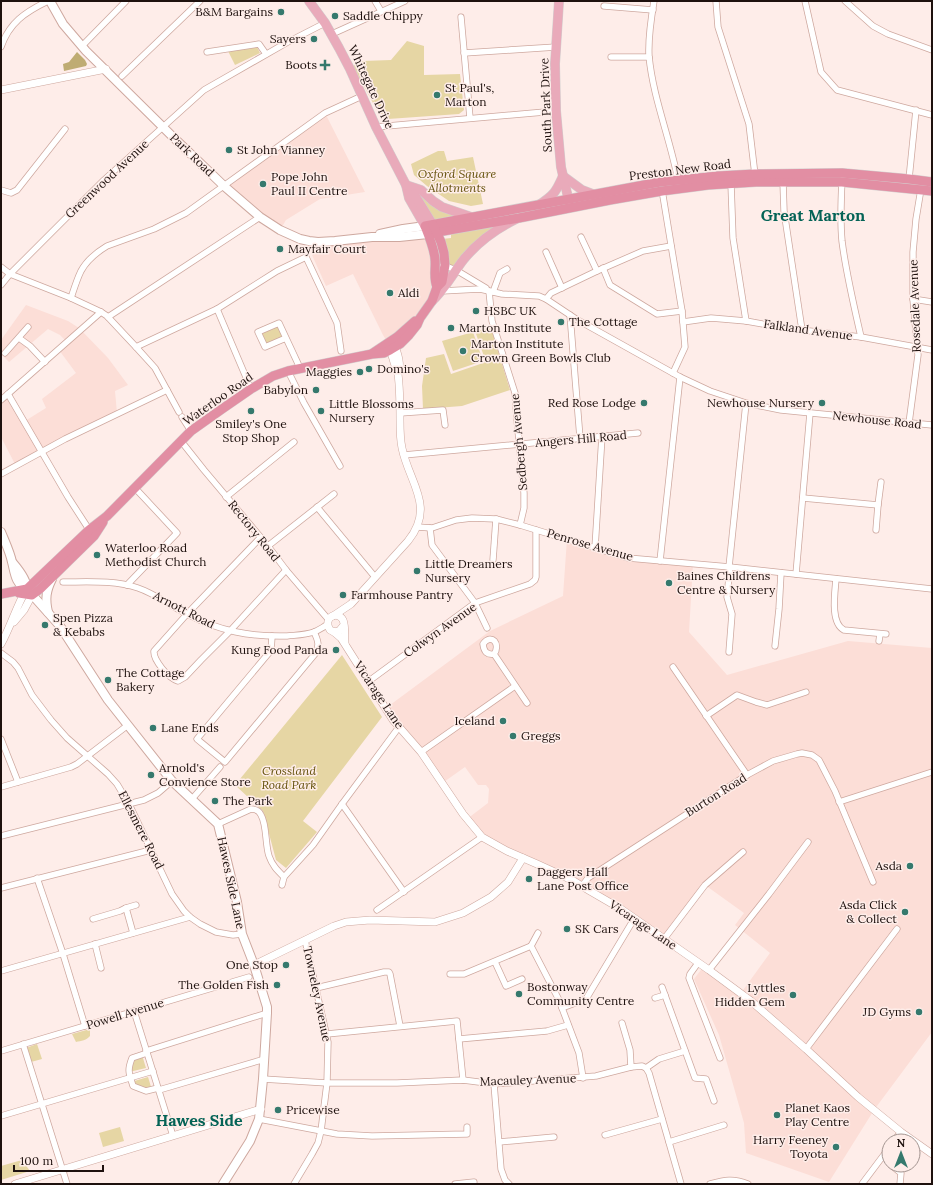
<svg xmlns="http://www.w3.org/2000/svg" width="933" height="1185" font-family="Lora,serif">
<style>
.built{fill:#fcded7}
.green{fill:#e6d6a4}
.forest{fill:#bfac73}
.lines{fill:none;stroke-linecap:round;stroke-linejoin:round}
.minor-casing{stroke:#cea89f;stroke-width:7}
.tertiary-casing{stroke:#cea89f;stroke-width:8}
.secondary-casing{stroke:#cea89f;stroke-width:10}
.primary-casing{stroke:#d2cfcf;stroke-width:10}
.trunk-casing{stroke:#d2cfcf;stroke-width:10}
.minor{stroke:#fff;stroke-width:5.5}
.tertiary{stroke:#fff;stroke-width:7}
.secondary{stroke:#fff;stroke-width:8}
.primary{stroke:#e9aaba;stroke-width:9}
.trunk{stroke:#e28ea3;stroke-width:9}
.poi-dot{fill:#35796d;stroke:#feede9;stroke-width:1.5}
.labels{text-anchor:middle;stroke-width:3;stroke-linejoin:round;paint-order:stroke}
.poi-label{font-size:12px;fill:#1e110e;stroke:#feede9;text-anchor:start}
.street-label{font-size:12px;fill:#1e110e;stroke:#feede9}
.park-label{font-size:12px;font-style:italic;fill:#66530d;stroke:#feede9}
.district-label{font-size:16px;font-weight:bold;fill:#046356;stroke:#feede9}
</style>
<rect width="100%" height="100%" fill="#feede9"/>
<g class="built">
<polygon points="325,113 365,192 320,199 286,220 280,230 224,186"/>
<polygon points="428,234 432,279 430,300 424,311 388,343 383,335 353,274 326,286 312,255 327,242"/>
<polygon points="26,305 68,321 79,328 108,358 128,385 115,391 117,413 16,466 1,437 1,400 8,394 25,421 46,408 42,399 76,373 59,350 67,342 60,335 48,329 9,362 1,354 1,340"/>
<polygon points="567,539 628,558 693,564 689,632 727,675 848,641 932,648 932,1032 874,1110 829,1182 746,1153 744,1123 719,1035 694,979 704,966 741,993 770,953 735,925 744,913 705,885 664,939 582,886 492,843 467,819 488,803 489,789 486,785 478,785 465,767 441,784 386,708 490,631 563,596"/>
</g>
<g class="green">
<polygon points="407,41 424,46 424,75 460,74 464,110 459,114 388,119 385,114 379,114 353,66 363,61 391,60"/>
<polygon points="257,47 260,53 235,65 228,51"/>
<polygon points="438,151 444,151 447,161 473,157 483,204 471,206 449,201 427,186 414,175 411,164"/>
<polygon points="421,190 433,201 474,218 433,225 415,195"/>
<polygon points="495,226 454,267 447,263 442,239 451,238 451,234"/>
<polygon points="279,323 286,338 265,347 258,332"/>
<polygon points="491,328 510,390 462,406 423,409 422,386 426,358 444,354 451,374 486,362 475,331"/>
<polygon points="473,332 483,361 453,371 442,341"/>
<polygon points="342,655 382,717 303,821 317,832 286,868 276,860 263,811 235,785"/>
<path d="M 90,1029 L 90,1036 C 87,1040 81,1041 76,1042 L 72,1034 Z"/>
<polygon points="37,1044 42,1059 31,1062 26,1048"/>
<polygon points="142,1055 146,1068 129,1072 132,1058"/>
<polygon points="148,1077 152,1090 146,1091 131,1082"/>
<polygon points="120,1127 124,1141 103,1147 99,1133"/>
<polygon points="22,1160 30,1171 1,1180 1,1166"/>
</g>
<polygon class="forest" points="77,52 85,60 87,64 86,66 64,71 63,64 69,62"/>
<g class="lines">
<g class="minor-casing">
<g id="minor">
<polyline points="375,1 381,11"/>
<path d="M 654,1 C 651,19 648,38 649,56 C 653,98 670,138 678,180"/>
<polyline points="716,1 718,27 749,124 755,175"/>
<polyline points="805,1 821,72 837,90 932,115"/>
<polyline points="845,1 873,26 888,34 932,50"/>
<polyline points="604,6 653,10"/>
<polyline points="461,17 470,118"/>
<polyline points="332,34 405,1"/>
<polyline points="82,46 126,1"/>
<path d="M 1,47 C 9,23 25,12 48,1"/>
<polyline points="207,52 259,44 266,54"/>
<polyline points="464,53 556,47"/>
<polyline points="611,57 649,57"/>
<polyline points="122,76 200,1"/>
<polyline points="376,127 556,111"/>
<polyline points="909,179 916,110"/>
<path d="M 842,180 C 841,200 840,221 842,241 C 846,273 854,306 861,337"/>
<polyline points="783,182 784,211 802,330"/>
<polyline points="731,184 733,238 746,321"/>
<polyline points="1,190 11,193 17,190 65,129"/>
<polyline points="662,190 682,311 685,347 673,373"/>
<polyline points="581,237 597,271"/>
<polyline points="546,252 562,288"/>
<polyline points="443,265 456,270 486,288"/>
<polyline points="1,267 10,274 71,298 101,312 107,316 136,347 155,368 179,412"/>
<polyline points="603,268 610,285 657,314 682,311"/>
<polyline points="1,285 10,274 104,180 204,90 286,43 325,23"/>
<polyline points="442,291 480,289 502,294 539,296 546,299 576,319 680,377 710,391 746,403 781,410 932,425"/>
<polyline points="489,291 492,321 515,393 517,420 524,493 524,508 520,525"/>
<polyline points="493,292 500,273 507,269"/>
<path d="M 71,298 C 74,289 77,279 81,271 C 87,260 97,252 107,246 L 154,229 L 186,213 L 325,113 L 362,96"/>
<polyline points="546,299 551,293 597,271 643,251 671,246"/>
<polyline points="913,299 932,302"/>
<polyline points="217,309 251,389"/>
<polyline points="570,315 580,438"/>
<polyline points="108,317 260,217"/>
<polyline points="683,322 711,318 746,321 784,328 861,337 932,350"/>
<polyline points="19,338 30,346 45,362"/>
<polyline points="286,338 265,347 258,332 279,323 300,368"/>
<polyline points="136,347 217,309 277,271 306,257 337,323 341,351"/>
<polyline points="5,353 28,327"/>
<polyline points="288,371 304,403 340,466"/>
<polyline points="8,394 68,497 90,531"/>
<polyline points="1,400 101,312"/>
<polyline points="400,413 443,410 445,425"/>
<polyline points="182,417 191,431"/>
<polyline points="909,423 918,355 913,299 913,252 916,219 921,189"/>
<polyline points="181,441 204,470 268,546 286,570 328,619"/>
<polyline points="404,455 638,433"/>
<polyline points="1,474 65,439 167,390"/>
<polyline points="226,497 294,442"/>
<polyline points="803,498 878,505 881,482"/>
<polyline points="317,507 375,577"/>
<polyline points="417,527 432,528 456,520 472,518 496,519 520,525 628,558 730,567 932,589"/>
<polyline points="430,528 432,545 475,603 487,628"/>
<polyline points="876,530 878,505"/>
<path d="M 260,538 L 187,614 L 154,651 C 153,660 169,679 178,681 L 185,677 L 201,660 L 230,631 L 286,570"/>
<polyline points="268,546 334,494"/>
<polyline points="595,548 602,436"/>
<polyline points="493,560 496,519"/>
<polyline points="660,561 680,377"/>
<polyline points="729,567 746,403"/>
<polyline points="796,574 810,413"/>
<path d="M 836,579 C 835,592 830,623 844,630 L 886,634"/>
<path d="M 63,582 C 88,582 114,580 138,588 C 156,594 170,606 187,614 C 219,631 250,637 287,636 C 296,635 305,635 314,632 C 319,630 323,627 327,625"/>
<polyline points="127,585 177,533 135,488"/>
<path d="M 272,636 L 271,651 L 268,654 L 197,739 L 225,762 L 315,654 C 320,646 318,640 314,632"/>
<polyline points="879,641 880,634"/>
<polyline points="775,646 779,609 781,573"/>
<polyline points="729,652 732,614 727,597 730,567"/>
<polyline points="1,653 13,662 18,668 32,695 51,720 67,738 108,774 117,784 129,804 172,894 184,911 190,917 200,924 216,932 233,935 242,934"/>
<path d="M 494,654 C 501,645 492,632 483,644 C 484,652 487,655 494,654 L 527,703"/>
<polyline points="673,667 747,775"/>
<polyline points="369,681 475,603 530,584 535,580 536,577 536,530"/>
<polyline points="706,716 737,695 756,702 767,705 806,692"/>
<polyline points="1,739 18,782"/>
<polyline points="421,752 515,686"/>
<polyline points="1,787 71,767 77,764 128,725"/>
<polyline points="192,799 220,767"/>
<polyline points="839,802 932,772"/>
<polyline points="342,804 404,892"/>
<path d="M 218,824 L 251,809 C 255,809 259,810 261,815 C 267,825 265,844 269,856 C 272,865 277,870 284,877 L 282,885"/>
<polyline points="1,836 144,800 158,793 172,781"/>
<polyline points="284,877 313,845 342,804 399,727"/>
<polyline points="37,878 63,954 85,1026"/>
<polyline points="582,886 588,878 747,775 773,761 797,754 802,753 812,755 819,760 835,791 873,882"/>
<polyline points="1,888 151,850"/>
<polyline points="126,908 133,933"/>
<polyline points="377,910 482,837"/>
<polyline points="93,919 120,911 126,908 136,905"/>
<polyline points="538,933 531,946 559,1000 579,1053 583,1078"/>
<polyline points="664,939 705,885 743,852"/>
<polyline points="95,944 101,968"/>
<polyline points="495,962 506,986 522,979"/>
<polyline points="698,963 690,974 689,978 720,1058"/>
<polyline points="709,970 769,894 808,842"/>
<polyline points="1,971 190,917"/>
<polyline points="450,974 464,974 531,946"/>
<polyline points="662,987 695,1078 706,1079 714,1101"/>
<polyline points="316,988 384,972 389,972 390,974 400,1026"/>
<polyline points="655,998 665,995"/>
<polyline points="562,1008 586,999 634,919"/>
<polyline points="134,1011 173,1136"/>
<polyline points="622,1023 630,1050 631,1067"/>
<polyline points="327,1034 457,1021 463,1080"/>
<polyline points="459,1039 547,1031 568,1025"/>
<polyline points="23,1044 67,1184"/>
<polyline points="806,1049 897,929"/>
<polyline points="1,1051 249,977"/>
<polyline points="146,1051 267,1013"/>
<path d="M 147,1053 L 132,1058 C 127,1071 129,1073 133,1086 L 146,1091 L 158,1088"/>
<polyline points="646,1068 659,1059 685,1051"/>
<polyline points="263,1079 327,1083 397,1083 463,1080 494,1084 596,1076 631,1067 642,1066 646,1068 649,1073 681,1184"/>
<polyline points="494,1084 501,1169 505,1180 509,1184"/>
<polyline points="159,1090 265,1059"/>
<polyline points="1,1116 153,1071"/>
<polyline points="259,1119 337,1134 372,1136 467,1134 467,1127"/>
<polyline points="605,1135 662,1119"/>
<polyline points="894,1141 901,1132"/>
<polyline points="499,1142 554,1137"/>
<polyline points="669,1142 724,1125"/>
<polyline points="891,1165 901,1173 900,1184"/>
<polyline points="294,1184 312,1154 318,1143 321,1131 327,1083 328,1042 305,940"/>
<polyline points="455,1184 474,1182"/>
<path d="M 710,1184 C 725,1180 733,1178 748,1184"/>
<polyline points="862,1184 889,1148"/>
</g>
</g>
<g class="tertiary-casing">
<g id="tertiary">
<polyline points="1,90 106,69"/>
<polyline points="389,346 397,372"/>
<path d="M 333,616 L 351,604 L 408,541 C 436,506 409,483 402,448 C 400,439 400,429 400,420 C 400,405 400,389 398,374 C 402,364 397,352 394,343"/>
<polyline points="14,622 24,610 32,595"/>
<path d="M 344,625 L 339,631 L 334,632 L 330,630 C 322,617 338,610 343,620 C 346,627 344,636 345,643"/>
<polyline points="334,632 341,638 393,720 421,752 463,814 482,837 507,851 537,864 572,880 590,891 621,909 709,970 751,1001 806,1049 858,1097 901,1132 932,1154"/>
<path d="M 1,644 C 11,626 16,607 26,590"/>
<polyline points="254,965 334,926 346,922 370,920 435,922 463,913 491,897 508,882 523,858"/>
<polyline points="15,1184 261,1109"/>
</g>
</g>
<g class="secondary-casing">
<g id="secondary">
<polyline points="50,1 63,24 86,51 172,136 224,186 260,217 280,230 300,239 309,241 318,242 335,241 372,237 399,237 428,234"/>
<polyline points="380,234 403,229 425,226"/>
<path d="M 1,532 C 5,542 10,552 12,562 C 15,573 15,584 27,589 L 60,626 L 108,700 L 172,781 L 218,824 L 237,902 L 242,934 L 254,965 L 267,1007 L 267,1013 L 263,1079 L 259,1119 L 250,1141 L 223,1184"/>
<path d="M 13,563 C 19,570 27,580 27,589"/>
<path d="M 48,612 C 45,599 46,591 52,579"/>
</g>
</g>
<g class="primary-casing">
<g id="primary">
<polyline points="309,1 325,23 339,48 350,69 376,127 406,185 409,198 425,226"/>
<polyline points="559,1 555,64 556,111 561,167 570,206"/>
<polyline points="563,176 582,190 595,195"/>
<polyline points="406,185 421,190 433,201 442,207 474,218"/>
<polyline points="414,194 433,225"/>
<path d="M 539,205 C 554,195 556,192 563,176"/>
<path d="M 432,301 C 445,289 453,273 464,259 C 478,242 496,229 516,219"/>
</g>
</g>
<g class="trunk-casing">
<g id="trunk">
<polyline points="432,233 519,218 610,200 662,191 708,185 756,182 842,182 932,191"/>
<path d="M 437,287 C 433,278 436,269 435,259 C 434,248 429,236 425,226 L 660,182 L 718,176 L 755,174 L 842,173 L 909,179 L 932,182"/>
<polyline points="373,353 397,337 415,321"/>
<polyline points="19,593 32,595 40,589 94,536 103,522"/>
<polyline points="1,594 27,589 89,530 107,516 191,431 222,409 251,389 273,376 288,371 372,354 384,353 390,350 400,344 409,335 417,325 420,318 432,301 437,287 442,282 445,265 444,253 441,242 433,225"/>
</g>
</g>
<use href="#minor" class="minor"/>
<use href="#tertiary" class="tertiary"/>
<use href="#secondary" class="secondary"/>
<use href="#primary" class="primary"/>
<use href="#trunk" class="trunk"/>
</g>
<g class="poi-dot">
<circle cx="281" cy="12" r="4"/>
<circle cx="335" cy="16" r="4"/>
<circle cx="314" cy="39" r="4"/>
<path d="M323 59h4v4h4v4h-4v4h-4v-4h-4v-4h4z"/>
<circle cx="437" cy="95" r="4"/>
<circle cx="229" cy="150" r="4"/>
<circle cx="263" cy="184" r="4"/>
<circle cx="280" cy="249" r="4"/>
<circle cx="390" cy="293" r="4"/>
<circle cx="476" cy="311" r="4"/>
<circle cx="561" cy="322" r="4"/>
<circle cx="451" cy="328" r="4"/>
<circle cx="463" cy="351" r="4"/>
<circle cx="369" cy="369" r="4"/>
<circle cx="360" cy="372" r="4"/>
<circle cx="316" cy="390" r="4"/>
<circle cx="644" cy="403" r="4"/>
<circle cx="822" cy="403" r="4"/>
<circle cx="251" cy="411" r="4"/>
<circle cx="321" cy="411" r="4"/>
<circle cx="97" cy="555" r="4"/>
<circle cx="417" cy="571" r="4"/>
<circle cx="669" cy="583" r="4"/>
<circle cx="343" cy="595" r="4"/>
<circle cx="45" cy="625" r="4"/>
<circle cx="336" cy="650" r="4"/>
<circle cx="108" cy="680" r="4"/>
<circle cx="503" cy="721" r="4"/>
<circle cx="153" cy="728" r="4"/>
<circle cx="513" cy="736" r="4"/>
<circle cx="151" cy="775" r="4"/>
<circle cx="215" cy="801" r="4"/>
<circle cx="910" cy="866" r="4"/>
<circle cx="529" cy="879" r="4"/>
<circle cx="905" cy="912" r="4"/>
<circle cx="567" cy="929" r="4"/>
<circle cx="286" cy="965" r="4"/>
<circle cx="277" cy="985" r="4"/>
<circle cx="519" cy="994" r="4"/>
<circle cx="793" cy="995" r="4"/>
<circle cx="919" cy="1012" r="4"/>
<circle cx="278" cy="1110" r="4"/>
<circle cx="777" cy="1115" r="4"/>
<circle cx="836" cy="1147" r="4"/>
</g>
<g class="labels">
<g class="poi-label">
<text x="273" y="16" text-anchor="end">B&amp;M Bargains</text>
<text x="343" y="20">Saddle Chippy</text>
<text x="306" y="43" text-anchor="end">Sayers</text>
<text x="317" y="69" text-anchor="end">Boots</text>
<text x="445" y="92">St Paul's,<tspan x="445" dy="14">Marton</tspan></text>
<text x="237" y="154">St John Vianney</text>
<text x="271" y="181">Pope John<tspan x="271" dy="14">Paul II Centre</tspan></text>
<text x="288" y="253">Mayfair Court</text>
<text x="398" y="297">Aldi</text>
<text x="484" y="315">HSBC UK</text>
<text x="569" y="326">The Cottage</text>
<text x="459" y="332">Marton Institute</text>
<text x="471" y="348">Marton Institute<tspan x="471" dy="14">Crown Green Bowls Club</tspan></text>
<text x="377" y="373">Domino's</text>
<text x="352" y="376" text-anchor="end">Maggies</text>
<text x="308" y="394" text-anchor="end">Babylon</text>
<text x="636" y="407" text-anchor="end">Red Rose Lodge</text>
<text x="814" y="407" text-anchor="end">Newhouse Nursery</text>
<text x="329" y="408">Little Blossoms<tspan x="329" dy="14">Nursery</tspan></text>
<text x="251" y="428" text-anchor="middle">Smiley's One<tspan x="251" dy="14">Stop Shop</tspan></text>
<text x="105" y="552">Waterloo Road<tspan x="105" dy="14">Methodist Church</tspan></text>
<text x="425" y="568">Little Dreamers<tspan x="425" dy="14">Nursery</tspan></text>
<text x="677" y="580">Baines Childrens<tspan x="677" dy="14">Centre &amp; Nursery</tspan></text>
<text x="351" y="599">Farmhouse Pantry</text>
<text x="53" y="622">Spen Pizza<tspan x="53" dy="14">&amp; Kebabs</tspan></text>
<text x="328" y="654" text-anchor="end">Kung Food Panda</text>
<text x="116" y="677">The Cottage<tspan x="116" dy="14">Bakery</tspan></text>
<text x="495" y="725" text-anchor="end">Iceland</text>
<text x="161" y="732">Lane Ends</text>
<text x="521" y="740">Greggs</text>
<text x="159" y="772">Arnold's<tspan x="159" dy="14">Convience Store</tspan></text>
<text x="223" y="805">The Park</text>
<text x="902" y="870" text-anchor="end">Asda</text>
<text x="537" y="876">Daggers Hall<tspan x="537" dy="14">Lane Post Office</tspan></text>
<text x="897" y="909" text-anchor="end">Asda Click<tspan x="897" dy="14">&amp; Collect</tspan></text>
<text x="575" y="933">SK Cars</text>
<text x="278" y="969" text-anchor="end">One Stop</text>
<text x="269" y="989" text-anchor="end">The Golden Fish</text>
<text x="527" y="991">Bostonway<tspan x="527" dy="14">Community Centre</tspan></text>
<text x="785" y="992" text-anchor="end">Lyttles<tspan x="785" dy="14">Hidden Gem</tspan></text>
<text x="911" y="1016" text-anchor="end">JD Gyms</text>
<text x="785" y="1112">Planet Kaos<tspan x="785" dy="14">Play Centre</tspan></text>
<text x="286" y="1114">Pricewise</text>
<text x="828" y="1144" text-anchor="end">Harry Feeney<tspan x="828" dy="14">Toyota</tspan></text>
</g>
<g class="street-label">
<text transform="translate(371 87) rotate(65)" y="4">Whitegate Drive</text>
<text transform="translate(546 105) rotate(-92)" y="4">South Park Drive</text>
<text transform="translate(192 155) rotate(44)" y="4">Park Road</text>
<text transform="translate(680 170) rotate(-7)" y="4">Preston New Road</text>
<text transform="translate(107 179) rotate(-43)" y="4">Greenwood Avenue</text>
<text transform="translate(915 306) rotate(-92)" y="4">Rosedale Avenue</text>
<text transform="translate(808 330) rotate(8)" y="4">Falkland Avenue</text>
<text transform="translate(218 399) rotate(-35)" y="4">Waterloo Road</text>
<text transform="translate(877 420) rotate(6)" y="4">Newhouse Road</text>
<text transform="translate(581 439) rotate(-5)" y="4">Angers Hill Road</text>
<text transform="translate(519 442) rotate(-95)" y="4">Sedbergh Avenue</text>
<text transform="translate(254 531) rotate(51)" y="4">Rectory Road</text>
<text transform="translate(590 545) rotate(16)" y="4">Penrose Avenue</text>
<text transform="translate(184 610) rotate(27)" y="4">Arnott Road</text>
<text transform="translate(440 630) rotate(-35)" y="4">Colwyn Avenue</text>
<text transform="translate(379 695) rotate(56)" y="4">Vicarage Lane</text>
<text transform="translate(716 795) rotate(-32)" y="4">Burton Road</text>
<text transform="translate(141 830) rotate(63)" y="4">Ellesmere Road</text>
<text transform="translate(231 883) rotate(78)" y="4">Hawes Side Lane</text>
<text transform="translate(643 925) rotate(34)" y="4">Vicarage Lane</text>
<text transform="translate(317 994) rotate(78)" y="4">Towneley Avenue</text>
<text transform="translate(125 1014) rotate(-17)" y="4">Powell Avenue</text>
<text transform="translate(528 1080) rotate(-2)" y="4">Macauley Avenue</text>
</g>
<g class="park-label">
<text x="457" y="178">Oxford Square<tspan x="457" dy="14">Allotments</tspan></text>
<text x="289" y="775">Crossland<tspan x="289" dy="14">Road Park</tspan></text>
</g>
<g class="district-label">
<text x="813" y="221">Great Marton</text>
<text x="199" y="1126">Hawes Side</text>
</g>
</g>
<rect width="933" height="1185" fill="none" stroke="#1e110e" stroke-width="4"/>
<g transform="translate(901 1153)"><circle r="19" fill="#feede9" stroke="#a49591"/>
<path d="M0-3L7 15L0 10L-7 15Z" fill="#35796d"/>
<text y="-6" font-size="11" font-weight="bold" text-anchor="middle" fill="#1e110e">N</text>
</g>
<path d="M14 1165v6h89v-6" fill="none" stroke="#1e110e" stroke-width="2"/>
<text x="20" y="1165" font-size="12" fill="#1e110e" stroke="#feede9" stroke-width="3" paint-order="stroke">100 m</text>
</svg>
